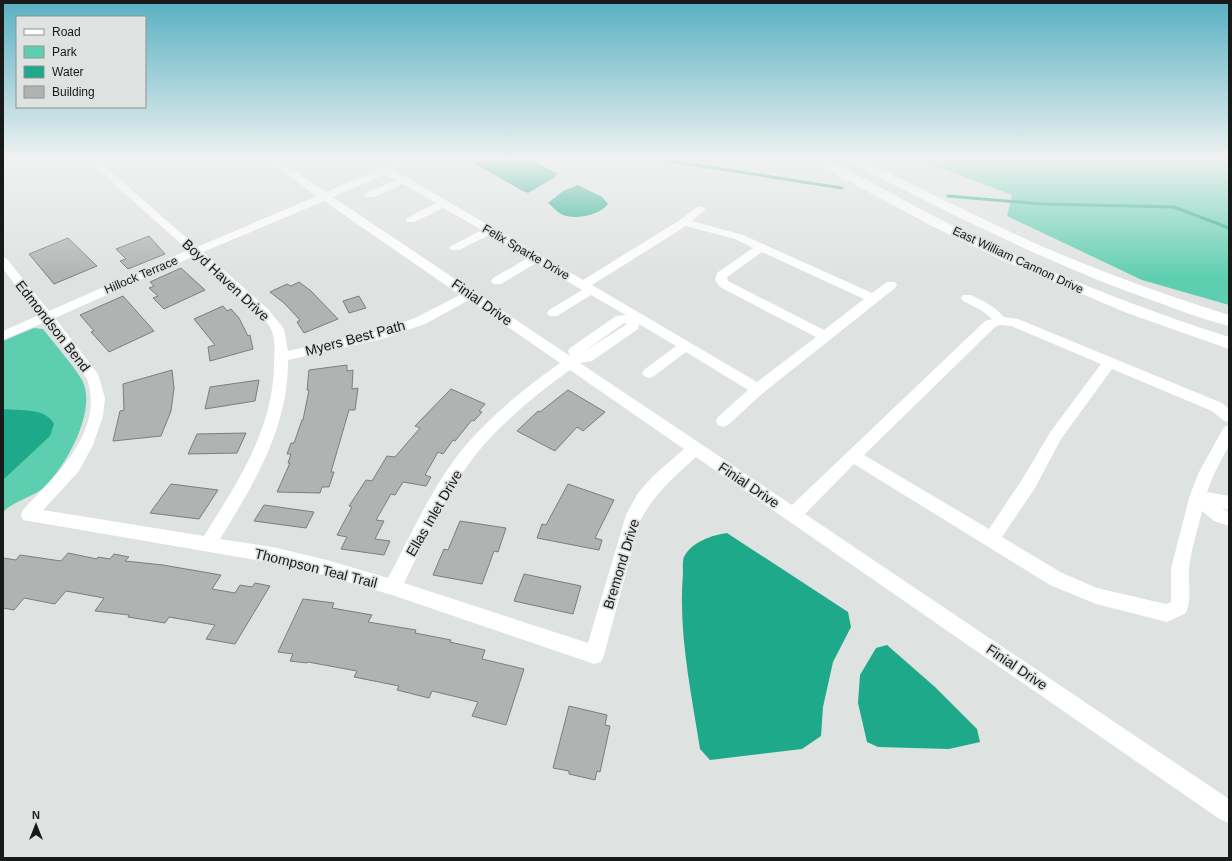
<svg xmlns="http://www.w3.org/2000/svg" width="1232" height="861" font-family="Helvetica,sans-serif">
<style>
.green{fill:#5eceb0}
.water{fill:#1ea98b}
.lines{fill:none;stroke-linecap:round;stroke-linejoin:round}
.stream{stroke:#1ea98b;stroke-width:3}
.building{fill:#afb3b1;stroke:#7b7e7d}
.minor{fill:#fff;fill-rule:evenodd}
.tertiary{fill:#fff;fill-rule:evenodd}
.labels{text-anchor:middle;stroke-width:3.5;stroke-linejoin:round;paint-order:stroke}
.far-street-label{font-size:12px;fill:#181919;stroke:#dee2e0}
.street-label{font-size:14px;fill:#181919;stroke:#dee2e0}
</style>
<rect width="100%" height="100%" fill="#dee2e0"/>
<g class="green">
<polygon points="916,158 1229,158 1229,305 1142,280 1007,216 1012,195"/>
<path d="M 34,328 L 43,329 C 56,346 71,362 82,380 C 98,410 65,469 42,489 C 30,498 14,501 3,512 L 3,341 Z"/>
</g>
<g class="water">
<polygon points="465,158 528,158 557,173 555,177 528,193 521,190"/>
<path d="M 578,185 L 602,197 L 608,204 C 600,215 576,220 563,215 C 558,213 553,207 548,203 L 563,191 Z"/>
<path d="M 3,409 C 20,411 45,407 54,424 L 50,436 L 3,480 Z"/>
<path d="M 727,533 L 848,612 L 851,627 L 833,662 L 823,707 L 821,736 L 802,749 L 710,760 L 700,749 C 691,691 678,632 683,573 C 683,568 682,559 685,555 C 693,542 712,535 727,533 Z"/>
<polygon points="887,645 935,687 977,729 980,742 949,749 878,747 867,742 858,703 860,675 876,648"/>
</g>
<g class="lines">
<g class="stream">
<polyline points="650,158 842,188"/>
<polyline points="948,196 1043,204 1174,207 1229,228"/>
</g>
</g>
<g class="building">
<polygon points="149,236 165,254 128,269 120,261 126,259 116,249"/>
<polygon points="68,238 97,266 54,284 29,254"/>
<polygon points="181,268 205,290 164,309 153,298 158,296 149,288 154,286 150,282"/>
<polygon points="299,282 311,291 338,319 304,333 297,322 300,320 284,303 270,292 287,284 291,286"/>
<polygon points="123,296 154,331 109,352 91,332 94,331 80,315"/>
<polygon points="359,296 366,308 349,313 343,301"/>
<polygon points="223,306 227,311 231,309 239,318 248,336 250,335 253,349 210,361 208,347 215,345 194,319"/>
<polygon points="347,365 347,371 353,370 352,389 358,388 355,410 349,410 331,472 334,472 329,487 322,487 320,493 277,492 290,463 288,463 291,454 287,454 291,443 294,443 302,420 303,420 309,390 307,390 309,370"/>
<polygon points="172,370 174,388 171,411 161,436 113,441 120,411 124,410 123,384"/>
<polygon points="259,380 255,401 205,409 210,387"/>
<polygon points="451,389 485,404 479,411 482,412 474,421 472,420 455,441 453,440 443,454 438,452 425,475 431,477 426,486 403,482 395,495 391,494 376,520 384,521 375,539 390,541 384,555 341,549 347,537 337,535 352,507 349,506 366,480 372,481 387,456 395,457 420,428 415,426"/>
<polygon points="568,390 605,412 583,431 577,427 555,451 517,431 538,411 540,412"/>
<polygon points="246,433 237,453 188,454 197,434"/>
<polygon points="171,484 218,490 199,519 150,513"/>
<polygon points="568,484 614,500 595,538 602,540 599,550 537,538 542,524 546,525"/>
<polygon points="264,505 314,512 306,528 254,521"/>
<polygon points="460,521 506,528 498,552 494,551 482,584 433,575 444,549 448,550"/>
<polygon points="68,553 97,559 98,557 110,559 114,554 129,557 125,561 163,565 221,575 212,589 235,593 240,585 252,587 255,583 270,586 235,644 206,639 215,625 169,617 165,623 128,617 129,615 95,611 104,598 66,591 55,604 24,598 14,610 3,608 3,558 16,560 20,555 61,561"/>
<polygon points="524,574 581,586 573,614 514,601"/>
<polygon points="303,599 334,603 332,608 372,615 368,622 416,630 415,633 451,640 450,642 485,650 482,659 524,669 506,725 472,716 478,702 432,691 429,698 397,690 399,686 354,677 357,671 308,662 307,663 290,661 293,654 278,652"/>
<polygon points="569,706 607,715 605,725 610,726 600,772 597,771 595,780 569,774 569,771 553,768"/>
</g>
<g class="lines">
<g class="minor">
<path d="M 85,158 L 95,158 L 197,247 L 317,196 L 266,160 L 264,158 L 275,158 L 326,192 L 404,158 L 416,158 L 414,160 L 394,170 L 583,280 L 680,220 L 697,207 L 701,206 L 706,209 L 692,221 L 743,235 L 872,293 L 887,282 L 895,282 L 897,285 L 895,288 L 763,393 L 728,425 L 723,427 L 718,425 L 716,421 L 718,417 L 748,390 L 686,352 L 654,376 L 649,378 L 644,376 L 642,373 L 644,370 L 676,346 L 639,324 L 638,329 L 592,361 L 580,363 L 792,505 L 985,321 L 992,319 L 981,310 L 963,301 L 961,298 L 963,295 L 971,295 L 985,302 L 997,310 L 1004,317 L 1018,319 L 1222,403 L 1229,409 L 1229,422 L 1224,421 L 1212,411 L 1112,369 L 1061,439 L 1035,488 L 1002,537 L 1062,573 L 1097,588 L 1166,604 L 1171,602 L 1171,569 L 1189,498 L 1198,474 L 1224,427 L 1229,425 L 1229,445 L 1214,474 L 1207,492 L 1229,496 L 1229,510 L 1221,508 L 1229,512 L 1229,526 L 1214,521 L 1202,511 C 1198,529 1190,553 1189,570 C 1188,585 1192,598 1186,613 L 1167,622 L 1096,604 L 1050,585 L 854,464 L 805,514 L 1229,799 L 1229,823 L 1221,820 L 696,457 C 673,478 655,493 640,521 L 604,655 L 601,662 L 594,664 L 392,595 L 327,576 L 273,563 L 23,520 L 21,515 L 23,510 C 55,476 105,432 87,379 C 84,373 78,367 74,362 C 65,349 55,335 45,322 L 3,340 L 3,331 L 39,315 L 3,269 L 3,257 L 7,259 L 49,311 L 188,250 ZM 386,174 L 396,180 L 366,193 L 365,195 L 366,197 L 374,197 L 403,184 L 436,203 L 407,218 L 406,220 L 407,222 L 415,222 L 443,208 L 482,230 L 451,246 L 449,248 L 451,250 L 459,250 L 489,235 L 528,258 L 493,278 L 491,281 L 493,284 L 501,284 L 536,263 L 582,290 L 549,310 L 547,313 L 549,316 L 557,316 L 591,295 L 626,315 L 616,316 L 570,348 L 568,351 L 570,356 L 333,197 ZM 324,201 L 460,295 L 415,318 L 374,332 L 288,351 L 284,329 L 268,309 L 203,252 ZM 686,226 L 735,239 L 753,248 L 717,273 L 715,280 L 720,287 L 816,337 L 757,382 L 592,285 ZM 762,252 L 864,299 L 824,330 L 728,281 L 727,277 ZM 194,256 C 210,270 226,284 241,299 C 251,307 265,317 271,329 C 276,340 274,354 274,365 C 273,430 237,483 204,536 L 43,510 L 79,471 L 93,445 L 103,416 L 105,398 L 98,374 L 55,318 ZM 469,300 L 560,363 C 526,387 494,413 466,445 C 433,484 412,533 388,578 L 327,560 L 273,547 L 220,539 C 255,482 288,429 288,360 L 382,339 L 425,324 ZM 624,323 L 627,324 L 582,353 ZM 1000,325 L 1011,326 L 1101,364 L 1051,431 L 1023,478 L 989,529 L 864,455 L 995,327 ZM 570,370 L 684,449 L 653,476 L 638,493 L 626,515 L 588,643 L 404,583 C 426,539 446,492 477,453 C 504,421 536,394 570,370 Z"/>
<polygon points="343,158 354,158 364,164 359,167"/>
</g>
<g class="tertiary">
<path d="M 809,158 L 824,158 C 877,184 928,215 982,240 C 1062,278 1145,310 1229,337 L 1229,349 L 1127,313 L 1002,260 L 930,225 L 811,161 Z"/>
<path d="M 844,158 L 859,158 C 919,187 978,218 1039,245 C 1101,272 1165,295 1229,315 L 1229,326 C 1205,320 1181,311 1157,302 C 1047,264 949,212 846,161 Z"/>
</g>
</g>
<linearGradient id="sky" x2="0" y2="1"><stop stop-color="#57b0c3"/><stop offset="0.57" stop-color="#f0f2f1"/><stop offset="1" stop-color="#f0f2f1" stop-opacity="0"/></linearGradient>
<rect width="1232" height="278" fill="url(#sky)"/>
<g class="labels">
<g class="far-street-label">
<text transform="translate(526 252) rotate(30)" y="4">Felix Sparke Drive</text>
<text transform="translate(1018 260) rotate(25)" y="4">East William Cannon Drive</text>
<text transform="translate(141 275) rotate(-23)" y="4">Hillock Terrace</text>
</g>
<g class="street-label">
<text transform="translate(226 280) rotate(43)" y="5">Boyd Haven Drive</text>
<text transform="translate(482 302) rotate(35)" y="5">Finial Drive</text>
<text transform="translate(53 326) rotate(52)" y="5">Edmondson Bend</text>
<text transform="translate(355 338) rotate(-15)" y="5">Myers Best Path</text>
<text transform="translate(749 485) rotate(34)" y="5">Finial Drive</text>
<text transform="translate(434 513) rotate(-60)" y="5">Ellas Inlet Drive</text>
<text transform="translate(621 564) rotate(-73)" y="5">Bremond Drive</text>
<text transform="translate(316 568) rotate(14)" y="5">Thompson Teal Trail</text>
<text transform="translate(1017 667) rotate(34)" y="5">Finial Drive</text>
</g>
</g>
<rect width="1232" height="861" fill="none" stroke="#181919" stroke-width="8"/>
<rect x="16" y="16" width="130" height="92" fill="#dee2e0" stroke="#8f9290"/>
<rect x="24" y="29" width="20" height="6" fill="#ffffff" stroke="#8f9290"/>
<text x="52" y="36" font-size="12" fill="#181919">Road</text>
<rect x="24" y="46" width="20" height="12" fill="#5eceb0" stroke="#8f9290"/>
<text x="52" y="56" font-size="12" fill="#181919">Park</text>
<rect x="24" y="66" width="20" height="12" fill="#1ea98b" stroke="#8f9290"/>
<text x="52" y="76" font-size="12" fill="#181919">Water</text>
<rect x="24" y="86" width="20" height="12" fill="#afb3b1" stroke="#8f9290"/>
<text x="52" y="96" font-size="12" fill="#181919">Building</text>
<g transform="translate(36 825)" stroke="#dee2e0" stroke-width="3" paint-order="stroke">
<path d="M0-3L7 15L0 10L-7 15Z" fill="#181919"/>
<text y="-6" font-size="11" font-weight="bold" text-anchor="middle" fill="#181919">N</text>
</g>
</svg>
